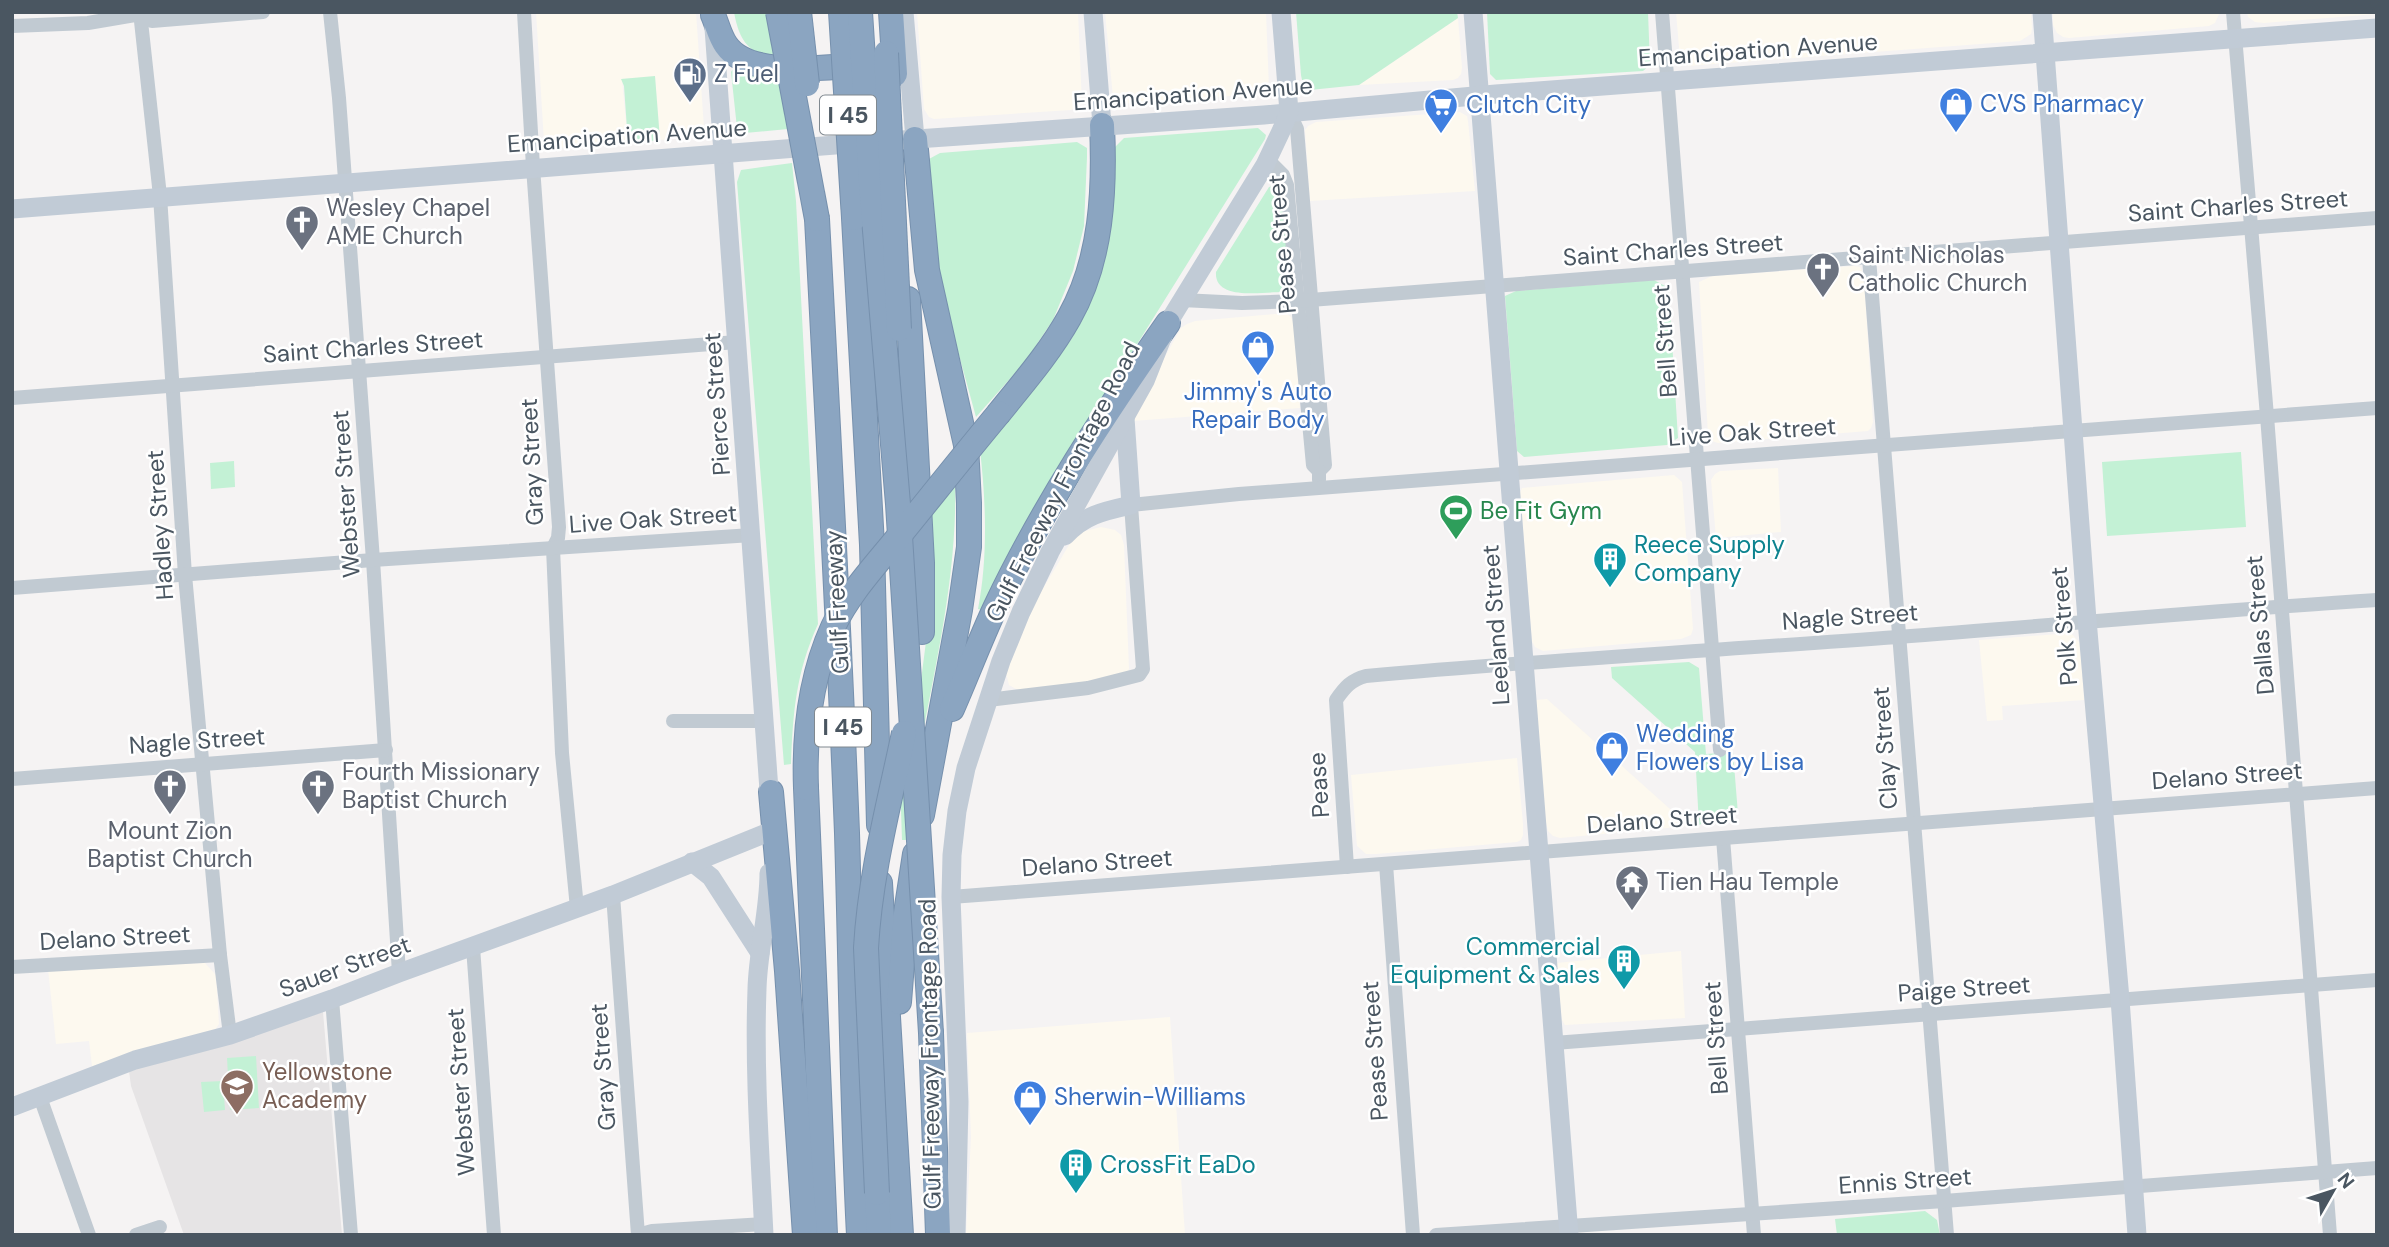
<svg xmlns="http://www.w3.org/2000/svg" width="2389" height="1247" font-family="'DM Sans',sans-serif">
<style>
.commercial{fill:#fdf9ef}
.education{fill:#e6e4e5}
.green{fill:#c3f1d5}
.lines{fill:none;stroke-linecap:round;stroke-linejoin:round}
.highway-casing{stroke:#7690ad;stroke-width:26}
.street{stroke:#c1cad2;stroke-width:14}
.secondary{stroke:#c1cbd6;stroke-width:19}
.highway{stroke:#8ba5c1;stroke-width:24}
.highway-bridge-casing{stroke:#7690ad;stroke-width:26;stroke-linecap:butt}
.highway-bridge{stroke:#8ba5c1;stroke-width:24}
.labels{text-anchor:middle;stroke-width:5;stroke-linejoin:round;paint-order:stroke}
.shield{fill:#fff;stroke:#808990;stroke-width:2}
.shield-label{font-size:23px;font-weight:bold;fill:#4a5661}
.street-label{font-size:24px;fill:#4a5661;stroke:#fff}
.service-label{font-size:24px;fill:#4e5e75;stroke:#fff;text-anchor:start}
.shop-label{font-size:24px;fill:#366cbe;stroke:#fff;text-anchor:start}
.worship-label{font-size:24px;fill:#5b616d;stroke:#fff;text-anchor:start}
.leisure-label{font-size:24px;fill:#27864d;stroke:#fff;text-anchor:start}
.culture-label{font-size:24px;fill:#0d838f;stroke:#fff;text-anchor:start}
.education-label{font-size:24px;fill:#785e54;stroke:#fff;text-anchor:start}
</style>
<rect width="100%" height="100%" fill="#f5f3f3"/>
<g class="commercial">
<polygon points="536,12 696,12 704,128 702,134 688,138 660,140 655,77 622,79 628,143 552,148 547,146 544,142"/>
<polygon points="917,12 1078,12 1082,104 1071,110 934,119 929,117 924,109"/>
<polygon points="1105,12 1266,12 1269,89 1257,94 1118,104 1113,98"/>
<polygon points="1676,12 2031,12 2032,29 2031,34 2020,41 1688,66 1680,59"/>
<polygon points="2053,12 2220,12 2215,23 2209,26 2069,38 2063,37 2057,33 2053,25"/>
<polygon points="2247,12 2377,12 2377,14 2264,23 2255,22 2248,17"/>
<polygon points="1458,18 1462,68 1461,74 1458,78 1453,80 1359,85"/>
<polygon points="1460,112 1467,116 1468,121 1475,191 1310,201 1305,130 1308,126 1316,122"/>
<polygon points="1854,266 1860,267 1864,276 1873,422 1871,428 1868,431 1718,443 1712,441 1708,434 1699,282 1712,276"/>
<polygon points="1286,313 1291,317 1294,324 1300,408 1133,421 1134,412 1181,328 1187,324 1195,321"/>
<polygon points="1778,468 1781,532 1716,538 1711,480 1715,474 1720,471"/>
<polygon points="1674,475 1682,482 1693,629 1691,635 1681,639 1543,651 1535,647 1532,641 1520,493 1522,488"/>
<polygon points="1101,527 1115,530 1121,535 1124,545 1129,669 1126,674 1030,692 1016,689 1009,685 1006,673 1035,602 1072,540 1081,532"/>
<polygon points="2071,633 2080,643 2084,700 2002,706 2003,720 1987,721 1979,640"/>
<polygon points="1547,699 1679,817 1699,815 1699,825 1560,838 1553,836 1548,831 1544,815 1536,700"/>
<polygon points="1517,758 1523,824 1523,835 1521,840 1517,842 1376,854 1366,854 1357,846 1351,775"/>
<polygon points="1681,951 1685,1018 1565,1025 1562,1020 1556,963"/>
<polygon points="205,963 216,975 219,1024 215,1030 92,1066 89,1041 56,1044 48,969"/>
<polygon points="1170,1017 1185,1235 966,1235 971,1137 967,1033"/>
</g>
<polygon class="education" points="323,1012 342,1235 184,1235 131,1086 129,1071"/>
<g class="green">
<path d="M 734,12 L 766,12 L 776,57 C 747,54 739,39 734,12 Z"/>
<polygon points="1296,12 1457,12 1458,18 1359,85 1310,90 1303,85 1301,75"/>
<polygon points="1487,12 1648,12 1650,65 1643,71 1496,80 1490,74"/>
<polygon points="733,69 762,79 779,78 788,129 745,133 737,128 731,72"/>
<polygon points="655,76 660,140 628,143 624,86 621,79"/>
<path d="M 1258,128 L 1266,135 L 1265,139 L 1116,378 L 985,611 L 978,609 C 988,558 986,501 980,450 L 1053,364 L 1072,338 L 1087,304 L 1114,193 L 1115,147 L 1124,138 Z"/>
<polygon points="1077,142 1087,148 1087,157 1084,226 1073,271 1053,320 1025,362 976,417 943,297 935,254 929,159 940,153"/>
<path d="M 792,163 L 796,201 L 818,624 C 796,673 793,711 791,764 L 784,765 L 737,182 L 741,170 Z"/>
<path d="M 1273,186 L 1283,191 L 1292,284 L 1289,290 L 1283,292 C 1263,292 1214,301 1216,272 L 1269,187 Z"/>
<polygon points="1654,280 1665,286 1669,293 1678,438 1667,445 1524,457 1517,451 1505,296 1516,291"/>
<polygon points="2241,452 2246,527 2107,536 2102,462"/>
<polygon points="234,461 235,487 211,489 210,463"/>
<path d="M 955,479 C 959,602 919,719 906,840 L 902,840 L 900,780 L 917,711 L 927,634 L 926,516 Z"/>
<polygon points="1689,662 1699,668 1706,754 1733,752 1738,814 1708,816 1706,822 1699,825 1695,752 1612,678 1611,667"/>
<polygon points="256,1056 259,1108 230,1110 227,1058"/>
<polygon points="223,1081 225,1110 204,1112 201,1082"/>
<polygon points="1925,1211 1937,1220 1940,1235 1837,1235 1835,1219"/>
</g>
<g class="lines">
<g class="highway-casing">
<g id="highway">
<polyline points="891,12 895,74"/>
<path d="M 713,15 C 717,24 720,37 726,45 C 750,80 828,66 866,65"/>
<polyline points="915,139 927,270 966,445 969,503 969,547 960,610 922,815"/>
<polyline points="854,218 872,545 879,825"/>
<path d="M 817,219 C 828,424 839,628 847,833 C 851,967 852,1101 859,1235"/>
<polyline points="908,299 922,563 922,632"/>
<path d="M 999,413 C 1024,382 1050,352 1069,318 C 1102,260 1105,190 1102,125"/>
<path d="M 952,709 C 967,675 980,640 996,606 C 1043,507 1105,413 1168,323"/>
<polyline points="806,788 825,1235"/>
<polyline points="771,792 787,971 805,1235"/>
<polyline points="880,883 901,1235"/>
<polyline points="899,1002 906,913 915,854"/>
<polyline points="931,1033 938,1235"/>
<polyline points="877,1193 879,1235"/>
</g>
</g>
<g class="street">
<polyline points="140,12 160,196 185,575 220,955 230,1035"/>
<polyline points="143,12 152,21 263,12"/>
<polyline points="330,12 339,98 373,560 399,973"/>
<polyline points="524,12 533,167 559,527 558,538 553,548 562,753 577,908"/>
<polyline points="1662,12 1720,750"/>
<polyline points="2233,12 2267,416 2330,1235"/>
<polyline points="12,26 88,23 135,15 138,12"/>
<polyline points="1289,112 1297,129 1325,465 1319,471"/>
<polyline points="1268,160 1283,175 1287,185 1313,465 1319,471 1319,480"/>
<polyline points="1869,258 1947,1235"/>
<polyline points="1182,300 1242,303 1297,301 2377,218"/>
<polyline points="12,398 737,342"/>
<polyline points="12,588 373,560 752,535"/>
<polyline points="988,700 1088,688 1139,675 1143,669 1131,505 1239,494 2377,408"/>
<polyline points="673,721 765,721"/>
<polyline points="12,779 386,750"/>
<polyline points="1723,838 1754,1235"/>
<polyline points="1386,864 1413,1235"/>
<path d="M 1347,867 L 1336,700 C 1345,687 1351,680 1366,676 C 1543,660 1721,650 1898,637 C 2058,625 2217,610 2377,600"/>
<polyline points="613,895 638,1235 652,1231 764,1224"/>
<polyline points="951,897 2377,788"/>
<polyline points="473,947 494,1235"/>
<polyline points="12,967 220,955"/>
<polyline points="332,999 351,1235"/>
<polyline points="1554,1043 2377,980"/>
<polyline points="40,1097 89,1235"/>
<polyline points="136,1235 160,1227"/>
<polyline points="1436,1235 1944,1201 2377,1168"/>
</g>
<g class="secondary">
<polyline points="904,12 915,139"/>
<polyline points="1093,12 1102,125"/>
<polyline points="1473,12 1569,1235"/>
<polyline points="2042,12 2087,620 2120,999 2137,1235"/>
<polyline points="714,28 770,804"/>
<polyline points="902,140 1264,115 1496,94 2377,28"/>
<polyline points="12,209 861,143"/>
<path d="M 1065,536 C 1084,515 1104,511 1131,505 L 1125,418"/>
<polyline points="692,862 711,877 760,953"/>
<polyline points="12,1107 135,1060 230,1035 332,999 399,973 613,895 769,832"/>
<path d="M 764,1235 C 760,1153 754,1071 757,989 C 758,950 769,912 769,873"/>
<polyline points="956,1235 959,1102 951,897 952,855 957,811 966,768 1001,661 1021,612 1050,552 1145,381 1168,323 1265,165 1282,129 1289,112 1281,12"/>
</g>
<use href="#highway" class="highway"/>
<g class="highway-bridge-casing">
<g id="highway-bridge">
<polyline points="778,12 817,219"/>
<polyline points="799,12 807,84"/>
<polyline points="841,12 854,218"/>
<polyline points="860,12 871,183 898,504 931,1033"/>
<polyline points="886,53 899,329"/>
<path d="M 806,788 C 804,733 810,678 833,627 C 848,595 873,568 895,541 C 930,498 964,455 999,413"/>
<path d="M 877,1193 L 866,948 C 870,875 889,804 904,733"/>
</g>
</g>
<use href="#highway-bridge" class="highway-bridge"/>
</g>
<defs>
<g id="fuel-pin" transform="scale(1.75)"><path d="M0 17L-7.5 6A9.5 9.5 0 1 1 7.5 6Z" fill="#5c6f8a" stroke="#fff"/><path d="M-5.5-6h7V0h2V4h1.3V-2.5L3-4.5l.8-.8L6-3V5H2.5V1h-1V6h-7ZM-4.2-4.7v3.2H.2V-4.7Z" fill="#fff"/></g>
<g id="shop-pin" transform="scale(1.75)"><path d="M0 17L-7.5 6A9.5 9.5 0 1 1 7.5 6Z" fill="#3f7fe0" stroke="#fff"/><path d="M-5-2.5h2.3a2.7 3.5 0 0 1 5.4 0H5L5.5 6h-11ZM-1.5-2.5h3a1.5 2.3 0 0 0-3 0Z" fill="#fff"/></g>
<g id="supermarket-pin" transform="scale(1.75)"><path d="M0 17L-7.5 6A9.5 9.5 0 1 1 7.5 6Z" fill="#3f7fe0" stroke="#fff"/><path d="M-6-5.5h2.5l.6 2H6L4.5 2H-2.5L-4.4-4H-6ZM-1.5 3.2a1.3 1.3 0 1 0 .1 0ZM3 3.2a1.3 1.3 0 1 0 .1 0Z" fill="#fff"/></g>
<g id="church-pin" transform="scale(1.75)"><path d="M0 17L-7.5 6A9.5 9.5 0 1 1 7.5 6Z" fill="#6b7280" stroke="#fff"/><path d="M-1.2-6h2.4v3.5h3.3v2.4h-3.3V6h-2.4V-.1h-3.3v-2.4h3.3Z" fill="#fff"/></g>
<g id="stadium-pin" transform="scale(1.75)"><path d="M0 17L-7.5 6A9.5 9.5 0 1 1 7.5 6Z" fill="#2e9e5b" stroke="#fff"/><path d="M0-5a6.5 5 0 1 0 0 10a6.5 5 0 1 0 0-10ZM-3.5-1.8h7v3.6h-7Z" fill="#fff"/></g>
<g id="building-pin" transform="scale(1.75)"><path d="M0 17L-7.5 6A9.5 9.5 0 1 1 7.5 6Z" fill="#0f9aa8" stroke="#fff"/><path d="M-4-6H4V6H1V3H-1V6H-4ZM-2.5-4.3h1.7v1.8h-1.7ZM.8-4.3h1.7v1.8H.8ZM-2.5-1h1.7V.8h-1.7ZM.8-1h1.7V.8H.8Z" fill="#fff"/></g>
<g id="temple-pin" transform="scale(1.75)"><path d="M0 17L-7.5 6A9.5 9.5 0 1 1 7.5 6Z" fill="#6b7280" stroke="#fff"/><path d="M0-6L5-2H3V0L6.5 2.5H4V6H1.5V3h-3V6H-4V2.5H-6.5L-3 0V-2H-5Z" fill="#fff"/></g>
<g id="school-pin" transform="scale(1.75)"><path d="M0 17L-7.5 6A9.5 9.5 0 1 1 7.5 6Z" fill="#8d6e63" stroke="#fff"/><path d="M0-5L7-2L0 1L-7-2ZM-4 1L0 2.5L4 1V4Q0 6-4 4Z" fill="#fff"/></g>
</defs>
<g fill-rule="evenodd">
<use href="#fuel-pin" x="690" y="74"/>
<use href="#shop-pin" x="1956" y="104"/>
<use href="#supermarket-pin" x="1441" y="105"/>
<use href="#church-pin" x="302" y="222"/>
<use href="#church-pin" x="1823" y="269"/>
<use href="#shop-pin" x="1258" y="347"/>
<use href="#stadium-pin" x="1456" y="511"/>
<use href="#building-pin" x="1610" y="559"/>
<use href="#shop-pin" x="1612" y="748"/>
<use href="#church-pin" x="170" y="786"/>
<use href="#church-pin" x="318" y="786"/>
<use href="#temple-pin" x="1632" y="882"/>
<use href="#building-pin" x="1624" y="961"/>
<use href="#school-pin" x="237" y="1086"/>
<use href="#shop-pin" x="1030" y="1097"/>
<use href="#building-pin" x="1076" y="1165"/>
</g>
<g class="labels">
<g class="shield">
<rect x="820" y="95.5" width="56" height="39" rx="5"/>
<rect x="815" y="707.5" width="56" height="39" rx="5"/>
</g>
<g class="shield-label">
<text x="848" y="123">I 45</text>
<text x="843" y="735">I 45</text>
</g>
<g class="street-label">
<text transform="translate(1758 50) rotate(-4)" y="8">Emancipation Avenue</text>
<text transform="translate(1193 94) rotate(-4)" y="8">Emancipation Avenue</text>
<text transform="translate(627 136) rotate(-4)" y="8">Emancipation Avenue</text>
<text transform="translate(2238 206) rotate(-4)" y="8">Saint Charles Street</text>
<text transform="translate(1282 244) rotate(-95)" y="8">Pease Street</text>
<text transform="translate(1673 250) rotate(-4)" y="8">Saint Charles Street</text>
<text transform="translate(1665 341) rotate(-94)" y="8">Bell Street</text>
<text transform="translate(373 347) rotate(-4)" y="8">Saint Charles Street</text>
<text transform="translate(717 404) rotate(-94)" y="8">Pierce Street</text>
<text transform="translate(1752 432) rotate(-4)" y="8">Live Oak Street</text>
<text transform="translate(532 462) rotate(-93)" y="8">Gray Street</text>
<text transform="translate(1063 482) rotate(-63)" y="8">Gulf Freeway Frontage Road</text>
<text transform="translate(346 494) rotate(-94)" y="8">Webster Street</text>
<text transform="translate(653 519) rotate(-4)" y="8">Live Oak Street</text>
<text transform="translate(160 525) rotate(-94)" y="8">Hadley Street</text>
<text transform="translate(837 602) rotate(-93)" y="8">Gulf Freeway</text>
<text transform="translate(1850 617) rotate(-4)" y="8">Nagle Street</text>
<text transform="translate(1496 625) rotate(-94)" y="8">Leeland Street</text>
<text transform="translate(2260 625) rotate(-95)" y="8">Dallas Street</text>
<text transform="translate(2064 626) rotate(-95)" y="8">Polk Street</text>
<text transform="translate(197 741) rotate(-4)" y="8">Nagle Street</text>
<text transform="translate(1885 748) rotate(-94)" y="8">Clay Street</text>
<text transform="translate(2227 776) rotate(-4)" y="8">Delano Street</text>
<text transform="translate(1319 785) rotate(-94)" y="8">Pease</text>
<text transform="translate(1662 820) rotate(-4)" y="8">Delano Street</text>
<text transform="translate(1097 863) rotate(-4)" y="8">Delano Street</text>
<text transform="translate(115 938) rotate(-3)" y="8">Delano Street</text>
<text transform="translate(345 967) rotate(-20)" y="8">Sauer Street</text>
<text transform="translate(1964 989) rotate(-4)" y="8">Paige Street</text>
<text transform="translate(1716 1038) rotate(-94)" y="8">Bell Street</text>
<text transform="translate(1375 1051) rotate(-94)" y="8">Pease Street</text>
<text transform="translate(930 1054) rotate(-91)" y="8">Gulf Freeway Frontage Road</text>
<text transform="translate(603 1067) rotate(-94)" y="8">Gray Street</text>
<text transform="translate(461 1092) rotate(-94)" y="8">Webster Street</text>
<text transform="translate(1905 1181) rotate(-4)" y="8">Ennis Street</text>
</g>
<g class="service-label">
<text x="714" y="82">Z Fuel</text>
</g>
<g class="shop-label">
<text x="1980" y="112">CVS Pharmacy</text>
<text x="1466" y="113">Clutch City</text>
<text x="1258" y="400" text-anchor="middle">Jimmy's Auto<tspan x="1258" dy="28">Repair Body</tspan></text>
<text x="1636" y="742">Wedding<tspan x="1636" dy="28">Flowers by Lisa</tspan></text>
<text x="1054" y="1105">Sherwin-Williams</text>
</g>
<g class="worship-label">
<text x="326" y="216">Wesley Chapel<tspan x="326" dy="28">AME Church</tspan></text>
<text x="1848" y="263">Saint Nicholas<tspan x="1848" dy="28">Catholic Church</tspan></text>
<text x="342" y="780">Fourth Missionary<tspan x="342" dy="28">Baptist Church</tspan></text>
<text x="170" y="839" text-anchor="middle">Mount Zion<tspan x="170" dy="28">Baptist Church</tspan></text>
<text x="1656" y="890">Tien Hau Temple</text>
</g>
<g class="leisure-label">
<text x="1480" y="519">Be Fit Gym</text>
</g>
<g class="culture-label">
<text x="1634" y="553">Reece Supply<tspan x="1634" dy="28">Company</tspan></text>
<text x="1600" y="955" text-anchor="end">Commercial<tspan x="1600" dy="28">Equipment &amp; Sales</tspan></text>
<text x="1100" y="1173">CrossFit EaDo</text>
</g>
<g class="education-label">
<text x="262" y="1080">Yellowstone<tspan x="262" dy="28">Academy</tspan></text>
</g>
</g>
<rect width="2389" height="1247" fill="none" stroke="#4a5661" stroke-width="28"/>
<g transform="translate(2333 1191) rotate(51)" stroke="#ffffff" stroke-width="5" paint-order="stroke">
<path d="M0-5L12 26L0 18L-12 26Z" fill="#4a5661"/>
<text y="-10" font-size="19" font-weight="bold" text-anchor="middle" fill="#4a5661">N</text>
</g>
</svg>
